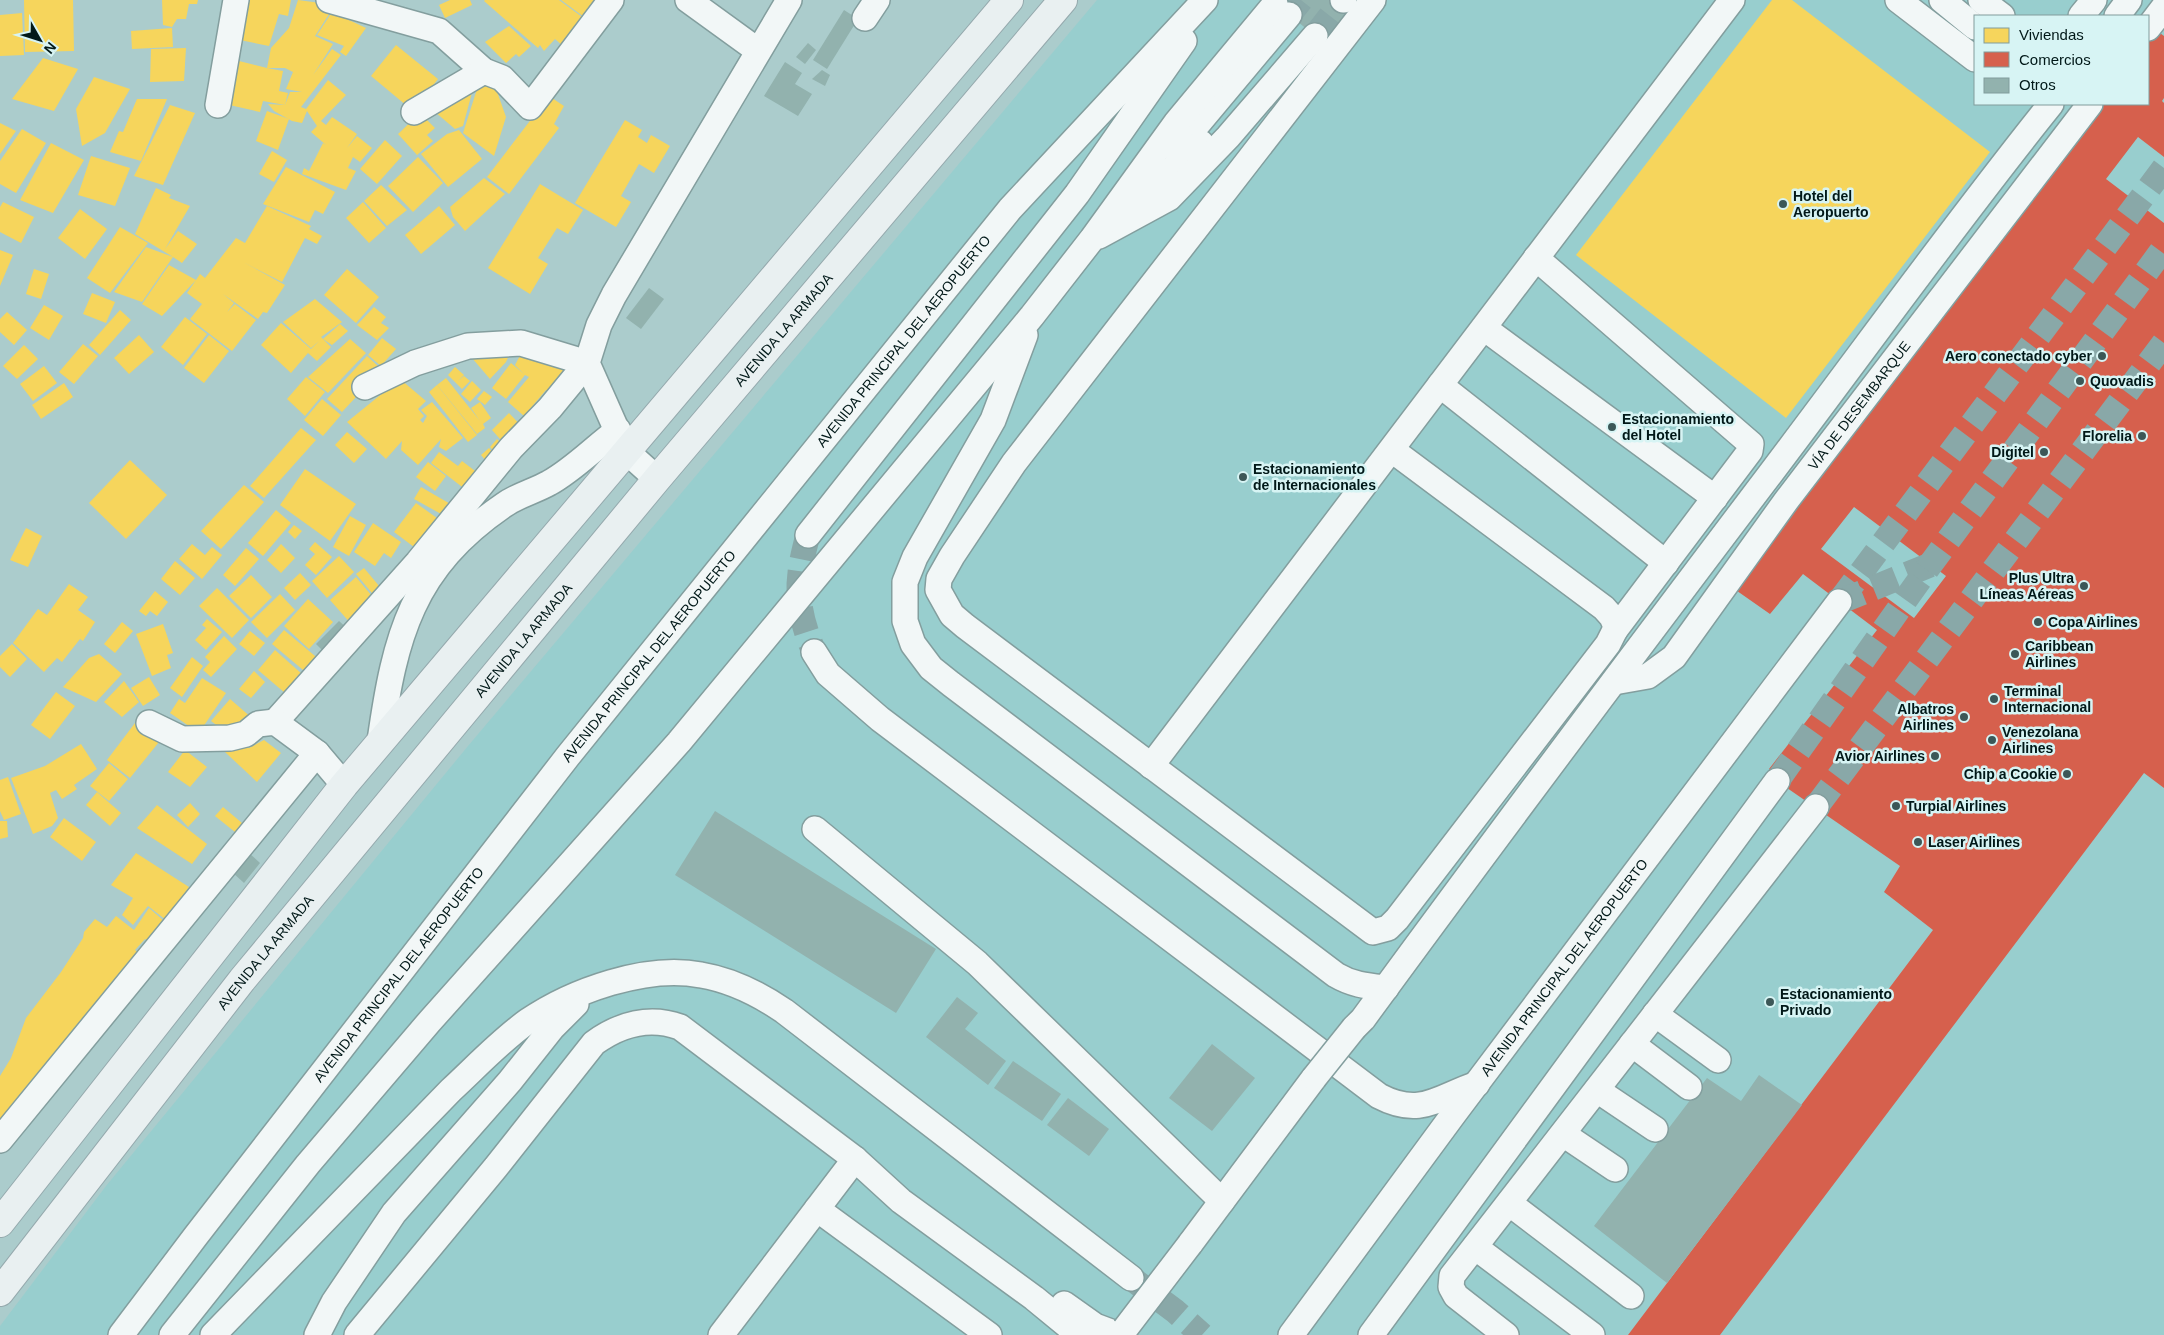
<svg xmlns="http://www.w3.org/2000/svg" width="2164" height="1335" font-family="Helvetica,sans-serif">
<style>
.built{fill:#98cece;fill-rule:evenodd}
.homes{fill:#f6d55c;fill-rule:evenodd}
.shops{fill:#d6604d;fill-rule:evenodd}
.building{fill:#92b2ae}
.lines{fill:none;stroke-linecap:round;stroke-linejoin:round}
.minor-tunnel{stroke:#89a8a8;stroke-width:25;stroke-dasharray:25 12;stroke-linecap:butt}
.minor-casing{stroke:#839e9e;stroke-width:28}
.major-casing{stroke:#95a9ad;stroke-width:30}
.minor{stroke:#f2f7f7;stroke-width:25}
.major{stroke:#e9f0f1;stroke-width:28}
.minor-bridge-casing{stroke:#839e9e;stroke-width:28;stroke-linecap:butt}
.minor-bridge{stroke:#f2f7f7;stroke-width:25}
.poi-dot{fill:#3c5757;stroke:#d7f4f4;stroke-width:2}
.labels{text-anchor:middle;stroke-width:5;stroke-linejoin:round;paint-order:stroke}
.poi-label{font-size:14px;font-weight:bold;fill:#011818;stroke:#d7f4f4;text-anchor:start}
.street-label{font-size:14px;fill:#011818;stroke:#d7f4f4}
</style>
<rect width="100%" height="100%" fill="#abcccc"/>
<path class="built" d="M 1097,0 L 2164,0 L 2164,1335 L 0,1335 L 0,1326 L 106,1186 L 468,746 ZM 1975,16 L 2148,16 L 2148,104 L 1975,104 Z"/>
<g class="homes">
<polygon points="24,0 73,0 74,51 25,52"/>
<polygon points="162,0 198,0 197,4 189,4 186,19 177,19 172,27 163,25"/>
<polygon points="244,0 291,0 288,16 279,14 269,46 235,39"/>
<path d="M 298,0 L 335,5 L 315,36 L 333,44 L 313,75 L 332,49 L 341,55 L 301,107 L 306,109 L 328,80 L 346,95 L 321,121 L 326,125 L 332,117 L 357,134 L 347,148 L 357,136 L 372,148 L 360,162 L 353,157 L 348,168 L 356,171 L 346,190 L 302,174 L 304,168 L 309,171 L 323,143 L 326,145 L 311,132 L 317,126 L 307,111 L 302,123 L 292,121 L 274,111 L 268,104 L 285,105 L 263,101 L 260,112 L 225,104 L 235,60 L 267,68 L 271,48 L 289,28 ZM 267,68 L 285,68 L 293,72 L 286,89 L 302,92 L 290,92 L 285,105 L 288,93 L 279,91 L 283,71 Z"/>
<polygon points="450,0 470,0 472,5 445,18 439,5"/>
<polygon points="485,0 559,0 589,22 563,46 555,39 544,51 540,45 538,48 484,1"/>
<polygon points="561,0 596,0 584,17"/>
<polygon points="1772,0 1792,0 1990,152 1786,418 1576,255"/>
<polygon points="332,12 366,28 346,56 340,52 344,46 317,35"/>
<polygon points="22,13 24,55 0,56 0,15"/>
<polygon points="509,26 531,46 519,57 516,54 506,63 485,42"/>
<polygon points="172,28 173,47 132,49 131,31"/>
<polygon points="396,45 438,79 413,111 371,76"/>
<polygon points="186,48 184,81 150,82 151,49"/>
<polygon points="43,58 78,69 54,111 12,99"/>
<polygon points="94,77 130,89 105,133 82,146 76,109"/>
<polygon points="494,83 506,117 494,156 463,133 477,89"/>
<polygon points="473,89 463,126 455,129 435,112"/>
<polygon points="549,96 564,106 554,124 559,128 509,194 487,177"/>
<polygon points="137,99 167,99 141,161 110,152 119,131 123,132"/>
<polygon points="170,105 195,113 163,185 134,176"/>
<polygon points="267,111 289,119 278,150 256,141"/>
<polygon points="420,113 435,128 427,135 433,141 417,155 398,134"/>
<polygon points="625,120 642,130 638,137 647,143 651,135 670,146 654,173 639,164 621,196 631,202 616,227 575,203"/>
<polygon points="0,123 16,131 0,154"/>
<polygon points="22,129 46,143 16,193 0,184 0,161"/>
<polygon points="459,130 482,159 448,187 421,154 447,134"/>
<polygon points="385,140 402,156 377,184 360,169"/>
<polygon points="51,143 84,160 53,213 20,200"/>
<polygon points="272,151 287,160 274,182 259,174"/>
<polygon points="91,156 130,168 115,206 78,195"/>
<polygon points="418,157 443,183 413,212 388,186"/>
<polygon points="286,167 335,192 323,214 315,210 309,222 263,204"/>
<polygon points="484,178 505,194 465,231 453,217 450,207"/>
<polygon points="540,184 583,210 568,234 557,228 538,258 548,264 530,294 488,268"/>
<polygon points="381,185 407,210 387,226 364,201"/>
<polygon points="156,188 171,195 169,198 190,206 165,249 178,231 197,244 182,263 173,257 142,302 114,292 146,247 173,257 135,234"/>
<polygon points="3,202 34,217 21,243 0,232 0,207"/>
<polygon points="363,202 386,228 369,243 346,218"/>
<polygon points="267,206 311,226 309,229 322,236 317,244 305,238 282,282 243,262 285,285 267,313 263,312 258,319 223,294 234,303 227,312 235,304 256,320 232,351 190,319 202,304 187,293 196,280 162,316 142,304 169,265 196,280 200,274 205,278 236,238 245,243"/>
<polygon points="439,206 455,225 421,254 405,235"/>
<polygon points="80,209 107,229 85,259 58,238"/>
<polygon points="120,227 148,243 110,293 87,278"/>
<polygon points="0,250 13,255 0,286"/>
<polygon points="34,269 49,274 41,299 26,294"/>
<polygon points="347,269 379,297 356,323 324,295"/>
<polygon points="92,293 115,302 106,323 83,314"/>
<polygon points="315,299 342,322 321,337 331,347 317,361 308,353 291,373 261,345 281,323 311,349 319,341 311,348 283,322"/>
<polygon points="44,305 63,316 49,340 30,328"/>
<polygon points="374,307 386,317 381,323 389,328 377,340 357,325"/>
<polygon points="120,310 131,320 100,355 89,345"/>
<polygon points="7,312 27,330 14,345 0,332 0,319"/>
<polygon points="185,317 207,334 183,365 161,347"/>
<polygon points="340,324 348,331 332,345 323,339"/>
<polygon points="139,335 154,352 129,374 114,358"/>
<polygon points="209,335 229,351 204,383 184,368"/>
<polygon points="382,338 396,349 381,366 368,355"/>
<polygon points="350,339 366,353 328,393 308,377"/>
<polygon points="83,344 98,356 74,384 59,372"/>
<polygon points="24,345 38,359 17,379 3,366"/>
<polygon points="512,348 506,362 490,379 472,358"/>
<polygon points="523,350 577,370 556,401 546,390 524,416 508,402 529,377 525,375 506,399 492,388 511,363 524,374 515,365"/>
<polygon points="367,356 380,368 354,395 356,397 342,412 327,399"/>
<polygon points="44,366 57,383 33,401 20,384"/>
<polygon points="455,367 464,375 458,381 464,376 470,381 462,389 448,375"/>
<polygon points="306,377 325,392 305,416 287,399"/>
<polygon points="446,378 480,421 471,408 480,402 491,418 483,424 485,428 477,434 437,385"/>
<polygon points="400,379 426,401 418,409 424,416 420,420 423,423 427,416 421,410 432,402 463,438 446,451 439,447 441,439 418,465 401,450 402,441 386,459 347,422"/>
<polygon points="472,381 481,390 470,402 461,394"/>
<polygon points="64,383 73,397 41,419 32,405"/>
<polygon points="437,385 477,435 468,442 429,392"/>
<polygon points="484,391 492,397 485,405 477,399"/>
<polygon points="322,399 341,415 323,436 304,420"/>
<polygon points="509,413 526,431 508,448 492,430"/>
<polygon points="301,428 316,440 264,498 250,486"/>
<polygon points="347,432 367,449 354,463 335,445"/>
<polygon points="497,439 508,450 500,458 490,447"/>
<polygon points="489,448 499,459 491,467 481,455"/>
<polygon points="439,452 458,466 462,461 483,477 470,493 431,463"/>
<polygon points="130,460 167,495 126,539 89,503"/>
<polygon points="428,462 446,476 435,491 416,477"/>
<polygon points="305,469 356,504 330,541 280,505"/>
<polygon points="244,485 264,502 221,549 201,531"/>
<polygon points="421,487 459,509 452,520 414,499"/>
<polygon points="416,503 444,523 422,553 394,532"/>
<polygon points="276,510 291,523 263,556 248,543"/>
<polygon points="350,516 366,525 349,556 333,547"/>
<polygon points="373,523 401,542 391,558 384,553 375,566 354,552"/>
<polygon points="294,525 302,531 295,539 288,532"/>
<polygon points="26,528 42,536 28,567 10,560"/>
<polygon points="315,542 332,557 316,575 305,565 315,554 309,549"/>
<polygon points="192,544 205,555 212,547 222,555 202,579 179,559"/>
<polygon points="281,544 295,558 281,573 267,560"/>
<polygon points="246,548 259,559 235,586 223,575"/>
<polygon points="339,556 354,572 327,598 312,581"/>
<polygon points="175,561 195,578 180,595 161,579"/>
<polygon points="364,568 385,593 377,599 356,574"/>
<polygon points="300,573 311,585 295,600 284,588"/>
<polygon points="251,575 272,597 251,618 229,596"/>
<polygon points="356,577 377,602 352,625 330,600"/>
<polygon points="69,584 88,597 78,610 95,622 83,641 80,639 62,662 57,658 44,672 13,643 38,609 47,615"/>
<polygon points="217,588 249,620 232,638 199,606"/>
<polygon points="155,591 168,602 157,616 150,611 146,616 139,611"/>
<polygon points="280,594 295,610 267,638 251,622"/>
<polygon points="308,599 333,622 309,649 284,626"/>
<polygon points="207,619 222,632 206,650 195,640 206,628 202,625"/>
<polygon points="122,622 133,631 115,653 104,644"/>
<polygon points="163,624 173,653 167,655 171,668 152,676 136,634"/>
<polygon points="284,630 321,661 309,675 272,644"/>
<polygon points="250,631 265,643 254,656 239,644"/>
<polygon points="224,636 237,649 211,677 203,670 210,662 205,657"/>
<polygon points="12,644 27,659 10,677 0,667 0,656"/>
<polygon points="275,650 302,674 285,693 258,670"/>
<polygon points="99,654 122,674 96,702 63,687 89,658"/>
<polygon points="192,657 203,666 182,697 170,688"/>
<polygon points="254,671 265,682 251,698 239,689"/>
<polygon points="149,677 160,695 143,706 131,688"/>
<polygon points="202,678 226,693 199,733 170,713 179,699 185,703"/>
<polygon points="124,681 139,702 122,717 104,702"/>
<polygon points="56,692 75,706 50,739 31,725"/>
<polygon points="230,699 252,718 226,732 211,721"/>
<polygon points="135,723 159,742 130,778 107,760"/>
<polygon points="264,740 281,753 257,782 225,752 239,747 249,748"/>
<polygon points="81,744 97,769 74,785 77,789 62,799 56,790 50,793 58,818 52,826 33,834 11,778 45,766"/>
<polygon points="185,750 207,767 190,787 168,772"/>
<polygon points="109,763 128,779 109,801 90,786"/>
<polygon points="8,777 21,814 4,820 0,811 0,780"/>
<polygon points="97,792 121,813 110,826 86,805"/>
<polygon points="190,803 200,814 188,827 177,815"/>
<polygon points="157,805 207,844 192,864 137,828"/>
<polygon points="223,807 242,823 235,832 215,816"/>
<polygon points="64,818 96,842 82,861 50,837"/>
<polygon points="0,821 7,821 8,837 0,839"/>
<polygon points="136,853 189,887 166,920 148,906 133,925 122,915 133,898 111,885"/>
<polygon points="149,908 170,926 152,944 145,939 135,950 146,959 132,975 124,969 0,1123 0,1076 11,1058 26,1018 61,972 83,938 84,932 95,919 107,927 116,916 134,930"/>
</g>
<path class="shops" d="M 2153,28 L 2164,36 L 2164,98 L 2162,101 L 2164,103 L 2164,157 L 2138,137 L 2106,179 L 2164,223 L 2164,788 L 2144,773 L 1720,1335 L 1628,1335 L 1933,930 L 1884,892 L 1900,866 L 1777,781 L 1769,769 L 1877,630 L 1803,574 L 1770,614 L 1730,586 L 2096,104 L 2148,104 L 2148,35 ZM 1854,507 L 1946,576 L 1914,618 L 1821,549 Z"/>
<g class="building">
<polygon points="1271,0 1343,0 1359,13 1330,48"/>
<polygon points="844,10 858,19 827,69 813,60"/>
<polygon points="808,43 816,50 805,64 796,57"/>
<polygon points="785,62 802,73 795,84 812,94 798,116 764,96"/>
<polygon points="822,70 830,75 825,86 812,79"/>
<polygon points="649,288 664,299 641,329 626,318"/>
<polygon points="339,621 348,629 325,653 316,644"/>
<polygon points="715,811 936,949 896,1013 675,875"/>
<polygon points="249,853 260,863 244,883 232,872"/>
<polygon points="957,997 978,1013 965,1029 1006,1061 988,1085 926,1037"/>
<polygon points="1212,1044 1255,1078 1212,1131 1169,1098"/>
<polygon points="1013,1061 1061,1094 1042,1121 994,1088"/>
<polygon points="1759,1075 1802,1105 1667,1283 1594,1226 1707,1078 1741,1101"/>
<polygon points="1068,1098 1109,1129 1089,1156 1047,1125"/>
</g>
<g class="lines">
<g class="minor-tunnel">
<polyline points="1289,15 1301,0"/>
<polyline points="1315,36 1343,0"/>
<path d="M 808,535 C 795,583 795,606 814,652"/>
<polyline points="1839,602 2164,168"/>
<polyline points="1839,602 1930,565"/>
<polyline points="1777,781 1930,565 2164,248"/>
<polyline points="1816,807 2164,343"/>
<polyline points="1131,1278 1175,1311 1202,1335"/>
</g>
<g class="minor-casing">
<g id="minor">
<polyline points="329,0 439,31 484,71 502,78 530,107 611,0"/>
<polyline points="688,0 757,50"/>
<polyline points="1343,0 1344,0"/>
<polyline points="1373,0 1014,463 952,556 939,579 938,590 952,615 965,626 1373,932 1388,928 1397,919 1608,644 1615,630 1615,624 1612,617 1604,608 1392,450"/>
<polyline points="1898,0 1975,59"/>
<polyline points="1942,0 1975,27"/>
<polyline points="1981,0 2002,16"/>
<polyline points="2081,16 2094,0"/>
<polyline points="2117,16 2129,0"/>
<polyline points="865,18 877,0"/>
<polyline points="2148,28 2164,7"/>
<polyline points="218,105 236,0"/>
<polyline points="414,112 484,71"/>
<polyline points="1176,150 1289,15"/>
<polyline points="1128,208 1201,143"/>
<polyline points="1099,236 1169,198 1228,137 1315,36"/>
<polyline points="1536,258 1751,444 1750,451 1615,630"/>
<polyline points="1484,328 1715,498"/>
<path d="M 1025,335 L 993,420 L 915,557 L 905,582 L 905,621 L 913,644 L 931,668 L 951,684 L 1336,975 C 1353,985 1367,986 1386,988"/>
<polyline points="1440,385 1666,563"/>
<polyline points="657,479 626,451 587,363 599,325 614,295 789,0"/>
<polyline points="808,535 1077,194 1184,41"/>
<path d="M 814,652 L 828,674 L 880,719 L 1379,1096 C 1421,1118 1438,1097 1477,1084"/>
<path id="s1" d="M 1614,682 L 1648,676 L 1674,657 L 1786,501 L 2090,104"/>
<polyline points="275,722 418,562 511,448 550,408 587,363 521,343 468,346 415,363 365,387"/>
<polyline points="149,723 182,739 230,738 246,734 258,724 275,722 317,753 344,785"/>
<path d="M 380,741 C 395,635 412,568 504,505 C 518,495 535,491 549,483 C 573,470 595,447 618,430"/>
<polyline points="1151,766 1732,0"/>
<polyline points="815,829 977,963 1222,1201"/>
<polyline points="1655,1014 1718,1060"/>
<path d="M 1354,1028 L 1363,1019 C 1491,844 1621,671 1752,498 C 1852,367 1948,232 2051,104"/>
<polyline points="1632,1044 1689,1087"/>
<polyline points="1597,1090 1655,1129"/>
<polyline points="1563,1134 1615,1169"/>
<polyline points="0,1140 317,753"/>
<polyline points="1509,1203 1631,1296"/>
<polyline points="817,1209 989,1335"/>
<polyline points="1190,1244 1314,1078"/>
<polyline points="1475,1247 1592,1335"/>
<polyline points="1064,1304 1095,1326 1119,1335"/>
<path id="s2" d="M 121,1335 L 195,1237 L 568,756 L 1010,209 L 1205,0"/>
<polyline points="172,1335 308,1164 430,1021 679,742 795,602 1032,316 1092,239 1176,123 1275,4"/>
<path d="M 213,1335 L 451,1090 C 476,1067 500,1041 528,1021 C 572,991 647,964 701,975 C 731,980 759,994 784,1011 L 1131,1278"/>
<polyline points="317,1335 334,1302 394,1213 510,1081 552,1028 576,1004"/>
<path d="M 357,1335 L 496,1167 L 594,1043 C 620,1024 650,1016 680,1027 L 855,1159 L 901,1201 L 1034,1298 L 1079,1335"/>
<polyline points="721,1335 855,1159"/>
<path id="s3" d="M 1291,1335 L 1453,1115 L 1839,602"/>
<polyline points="1371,1335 1777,781"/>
<polyline points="1506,1335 1456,1296 1451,1287 1452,1276 1816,807"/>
</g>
</g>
<g class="major-casing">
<g id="major">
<polyline points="0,1223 344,785 1009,0"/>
<path id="s4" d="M 0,1292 L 242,980 L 657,479 L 1063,0"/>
</g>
</g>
<use href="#minor" class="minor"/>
<use href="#major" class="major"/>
<g class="minor-bridge-casing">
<g id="minor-bridge">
<polyline points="1314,1078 1354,1028"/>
<polyline points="1125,1329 1190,1244"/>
</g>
</g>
<use href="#minor-bridge" class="minor-bridge"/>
</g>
<g class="poi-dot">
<circle cx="1783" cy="204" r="5"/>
<circle cx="2102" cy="356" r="5"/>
<circle cx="2080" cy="381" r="5"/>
<circle cx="1612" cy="427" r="5"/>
<circle cx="2142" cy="436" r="5"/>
<circle cx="2044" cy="452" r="5"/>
<circle cx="1243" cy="477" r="5"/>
<circle cx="2084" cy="586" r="5"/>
<circle cx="2038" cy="622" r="5"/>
<circle cx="2015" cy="654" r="5"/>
<circle cx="1994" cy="699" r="5"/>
<circle cx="1964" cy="717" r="5"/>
<circle cx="1992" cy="740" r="5"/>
<circle cx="1935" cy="756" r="5"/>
<circle cx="2067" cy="774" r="5"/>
<circle cx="1896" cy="806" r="5"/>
<circle cx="1918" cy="842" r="5"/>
<circle cx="1770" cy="1002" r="5"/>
</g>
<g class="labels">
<g class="poi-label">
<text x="1793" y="201">Hotel del<tspan x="1793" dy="16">Aeropuerto</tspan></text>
<text x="2092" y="361" text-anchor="end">Aero conectado cyber</text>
<text x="2090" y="386">Quovadis</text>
<text x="1622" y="424">Estacionamiento<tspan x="1622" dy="16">del Hotel</tspan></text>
<text x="2132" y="441" text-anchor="end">Florelia</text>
<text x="2034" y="457" text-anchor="end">Digitel</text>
<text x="1253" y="474">Estacionamiento<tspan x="1253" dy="16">de Internacionales</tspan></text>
<text x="2074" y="583" text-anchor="end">Plus Ultra<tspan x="2074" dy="16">Líneas Aéreas</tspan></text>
<text x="2048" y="627">Copa Airlines</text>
<text x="2025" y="651">Caribbean<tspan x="2025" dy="16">Airlines</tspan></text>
<text x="2004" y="696">Terminal<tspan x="2004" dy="16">Internacional</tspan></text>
<text x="1954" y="714" text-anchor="end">Albatros<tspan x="1954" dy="16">Airlines</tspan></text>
<text x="2002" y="737">Venezolana<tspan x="2002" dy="16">Airlines</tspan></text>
<text x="1925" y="761" text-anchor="end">Avior Airlines</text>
<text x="2057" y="779" text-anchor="end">Chip a Cookie</text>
<text x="1906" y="811">Turpial Airlines</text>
<text x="1928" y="847">Laser Airlines</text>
<text x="1780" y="999">Estacionamiento<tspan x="1780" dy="16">Privado</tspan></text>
</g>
<g class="street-label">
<text dy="5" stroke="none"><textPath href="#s4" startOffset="1241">AVENIDA LA ARMADA</textPath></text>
<text dy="5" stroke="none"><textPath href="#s2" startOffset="1265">AVENIDA PRINCIPAL DEL AEROPUERTO</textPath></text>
<text dy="5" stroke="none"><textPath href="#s1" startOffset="379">VÍA DE DESEMBARQUE</textPath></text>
<text dy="5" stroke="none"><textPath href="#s4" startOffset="836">AVENIDA LA ARMADA</textPath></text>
<text dy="5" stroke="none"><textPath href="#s2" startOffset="860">AVENIDA PRINCIPAL DEL AEROPUERTO</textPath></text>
<text dy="5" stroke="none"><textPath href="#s4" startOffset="431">AVENIDA LA ARMADA</textPath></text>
<text dy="5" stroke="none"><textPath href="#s3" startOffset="458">AVENIDA PRINCIPAL DEL AEROPUERTO</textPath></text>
<text dy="5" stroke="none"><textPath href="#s2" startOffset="455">AVENIDA PRINCIPAL DEL AEROPUERTO</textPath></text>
</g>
</g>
<rect x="1974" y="15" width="175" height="90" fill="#d7f4f4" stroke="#819c9c"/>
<rect x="1984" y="28" width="25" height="15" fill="#f6d55c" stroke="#819c9c"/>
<text x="2019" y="40" font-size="15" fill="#011818">Viviendas</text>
<rect x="1984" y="52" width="25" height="15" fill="#d6604d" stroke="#819c9c"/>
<text x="2019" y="65" font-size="15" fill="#011818">Comercios</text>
<rect x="1984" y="78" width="25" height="15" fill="#92b2ae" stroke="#819c9c"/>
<text x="2019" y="90" font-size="15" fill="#011818">Otros</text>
<g transform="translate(40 40) rotate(129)" stroke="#d7f4f4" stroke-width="4" paint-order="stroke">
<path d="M0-4L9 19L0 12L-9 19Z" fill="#011818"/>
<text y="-8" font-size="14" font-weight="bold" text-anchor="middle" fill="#011818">N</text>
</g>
</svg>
